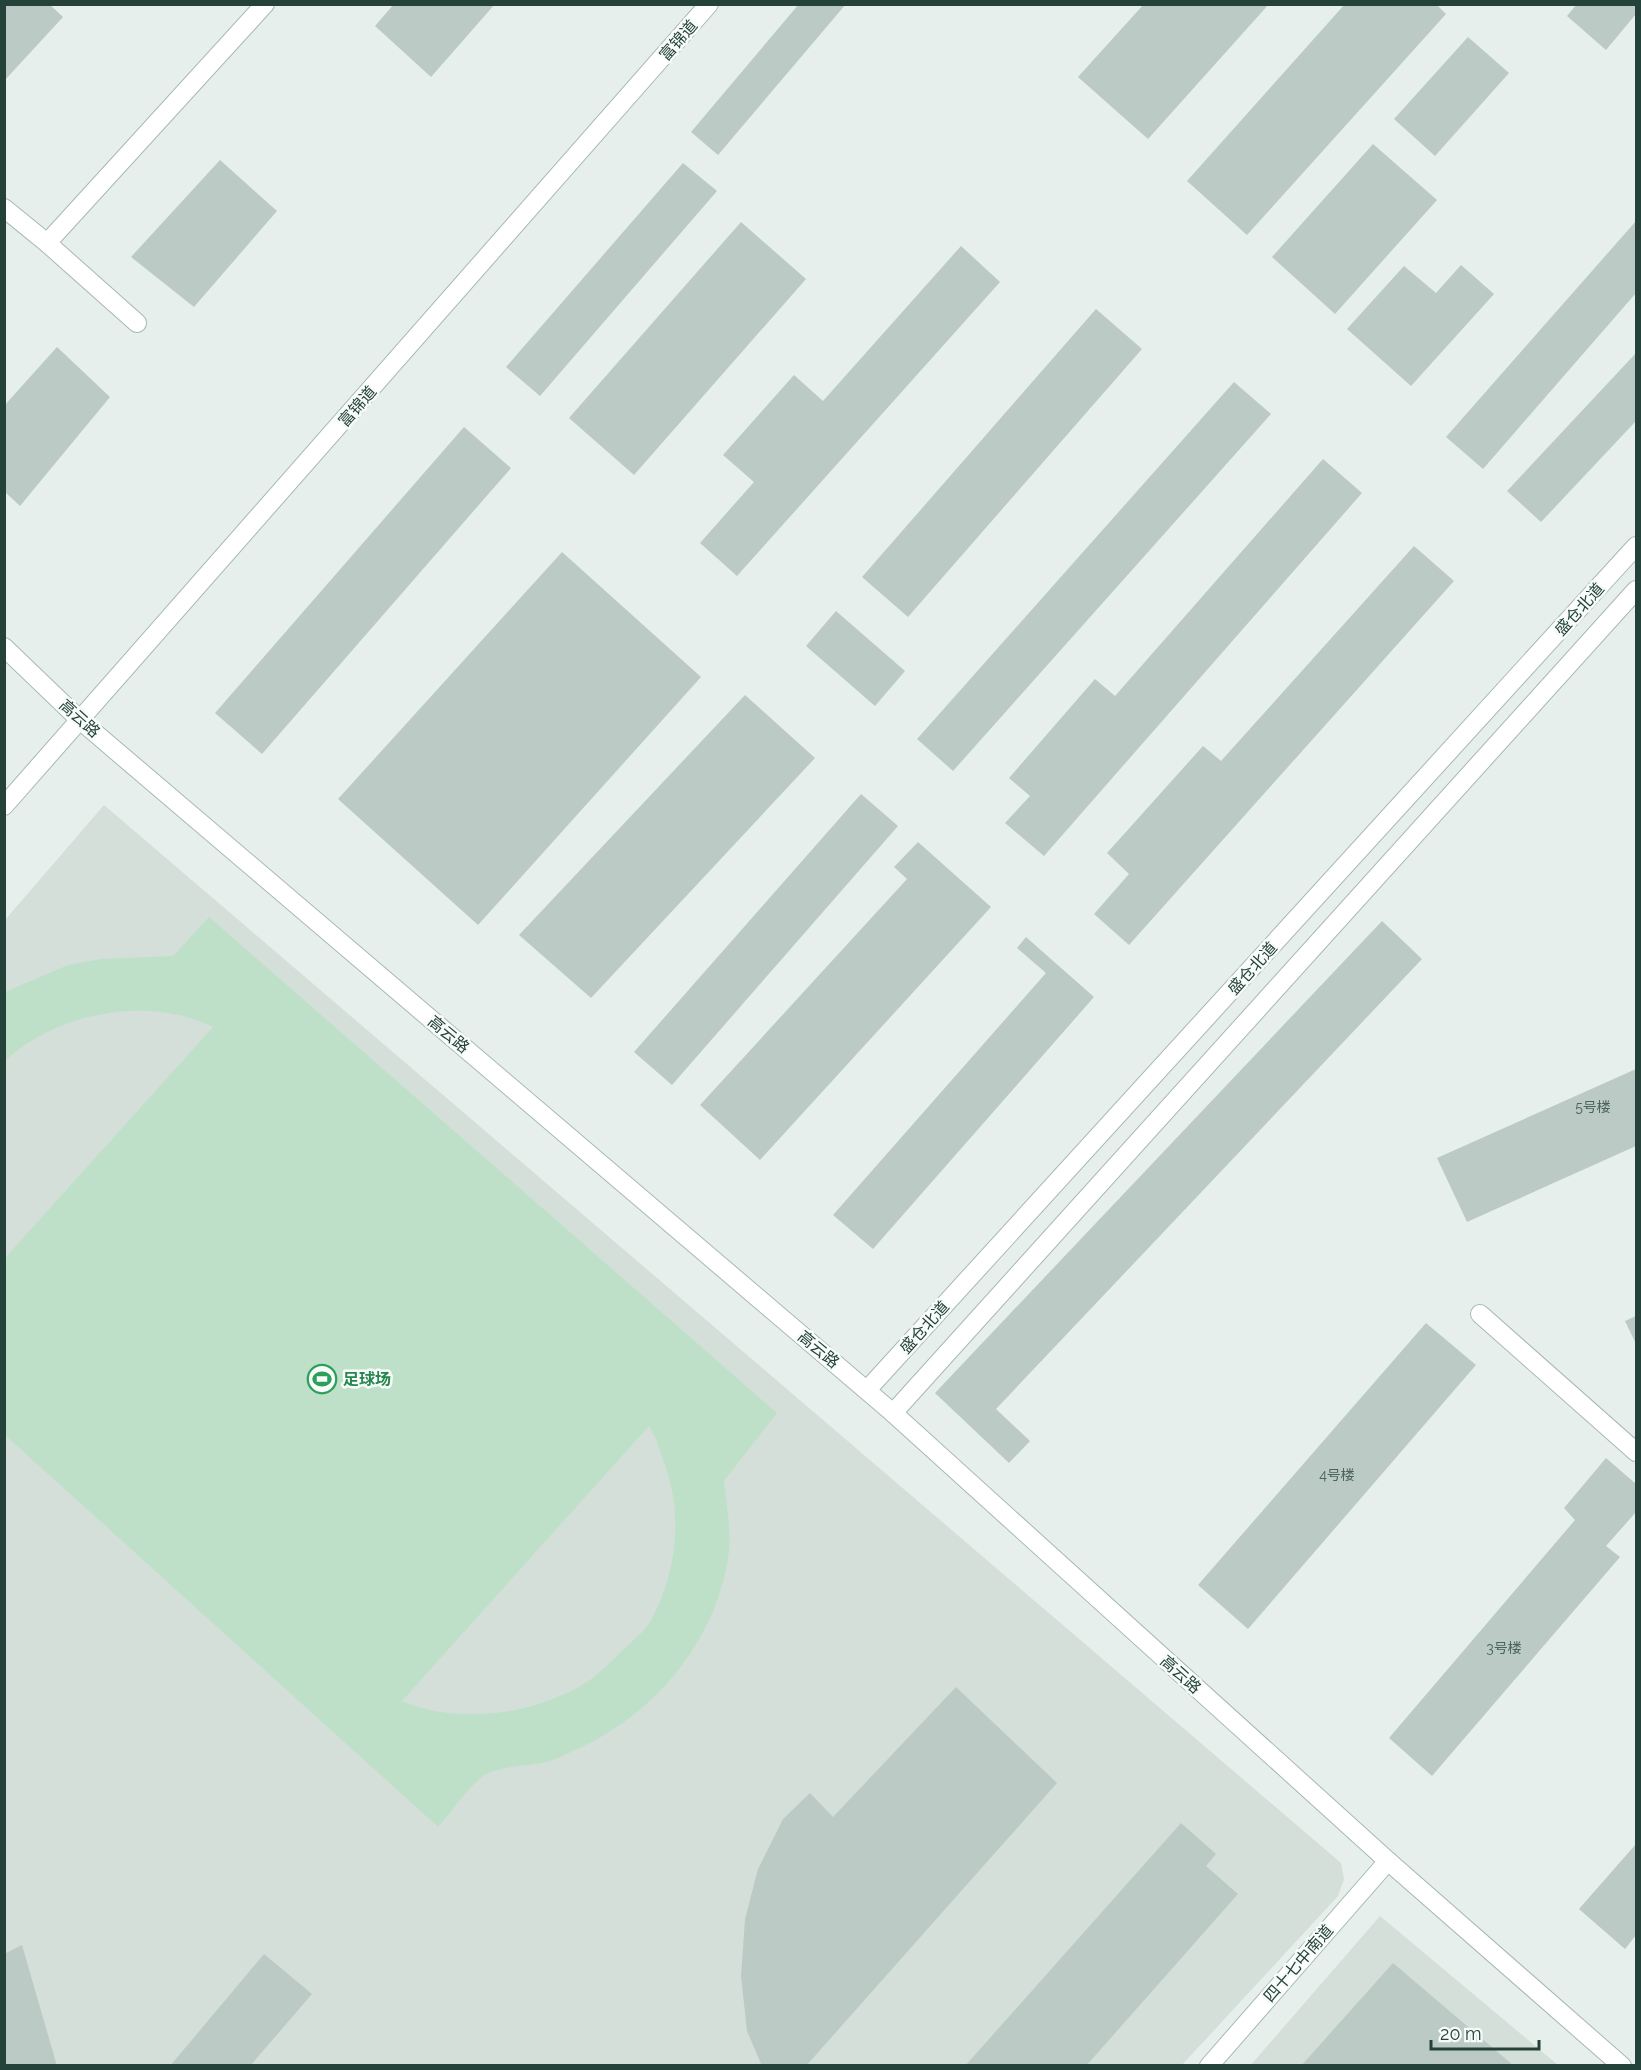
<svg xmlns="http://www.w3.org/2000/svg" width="1641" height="2070" font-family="Raleway,'Noto Sans SC',sans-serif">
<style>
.built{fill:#d4dfda}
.green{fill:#bfe0c8;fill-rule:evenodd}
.building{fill:#bbcac4}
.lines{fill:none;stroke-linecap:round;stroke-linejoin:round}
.minor-casing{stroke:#a8b8b2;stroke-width:20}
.minor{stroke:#fff;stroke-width:18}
.labels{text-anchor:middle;stroke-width:5;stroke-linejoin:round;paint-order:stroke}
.number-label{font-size:14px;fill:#4a645c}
.street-label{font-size:16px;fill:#24423a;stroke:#f7fbf9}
.leisure-label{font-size:16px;font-weight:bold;fill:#27864d;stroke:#f7fbf9;text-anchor:start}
</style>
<rect width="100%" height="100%" fill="#e6efeb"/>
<g class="built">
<polygon points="104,805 1341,1863 1344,1879 1338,1896 1182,2065 5,2066 5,920"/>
<polygon points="1380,1916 1558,2065 1250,2066"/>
</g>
<path class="green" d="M 209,917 L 777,1413 L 724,1481 C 727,1506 732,1534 728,1559 C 714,1644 653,1716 575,1750 C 567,1754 558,1758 550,1761 C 533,1766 496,1766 483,1776 C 466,1789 453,1811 438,1827 L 5,1435 L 5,1258 L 213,1027 C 148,995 57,1012 5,1061 L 5,992 L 68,965 L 101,959 L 173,956 ZM 649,1426 C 657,1438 661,1454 666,1468 C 683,1519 676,1575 650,1622 C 644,1632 632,1641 624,1649 C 613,1660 600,1673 587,1682 C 534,1715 459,1725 402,1701 Z"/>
<g class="building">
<polygon points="4,4 49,4 63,17 4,81"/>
<polygon points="394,4 495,4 431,77 375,26"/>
<polygon points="799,4 846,4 718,155 691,132"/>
<polygon points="1144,4 1269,4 1148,139 1078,77"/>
<polygon points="1345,4 1436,4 1446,14 1247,235 1187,181"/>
<polygon points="1577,4 1636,4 1636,14 1606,50 1567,16"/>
<polygon points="1468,37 1509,73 1435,156 1394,119"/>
<polygon points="1373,144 1437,200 1335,314 1272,257"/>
<polygon points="220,160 277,211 194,307 131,257"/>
<polygon points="683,163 717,191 540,396 506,367"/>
<polygon points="1636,221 1636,293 1483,469 1446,437"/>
<polygon points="741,222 806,279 634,475 569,418"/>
<polygon points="961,246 1000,282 737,576 700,543 754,482 723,455 794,375 823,401"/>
<polygon points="1461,265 1494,294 1411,386 1347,329 1404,266 1436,293"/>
<polygon points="1096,309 1142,349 908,617 862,577"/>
<polygon points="57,347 110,397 20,506 4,491 4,406"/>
<polygon points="1636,353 1636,421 1541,522 1507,491"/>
<polygon points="1234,382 1271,414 953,771 917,739"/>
<polygon points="464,427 511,468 262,754 215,713"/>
<polygon points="1323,459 1362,493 1044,856 1005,823 1030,796 1009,778 1095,679 1115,696"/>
<polygon points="1414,546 1454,581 1129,945 1094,914 1129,874 1107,853 1203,746 1221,761"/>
<polygon points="562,552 701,677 478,925 338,799"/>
<polygon points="836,611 905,671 875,706 806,646"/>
<polygon points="745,695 815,758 591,998 519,935"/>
<polygon points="861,794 898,826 672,1085 634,1052"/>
<polygon points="918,842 991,907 760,1160 700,1105 907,879 894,867"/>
<polygon points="1382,921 1422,959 996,1409 1030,1441 1009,1463 935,1393"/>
<polygon points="1026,937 1094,997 873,1249 833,1215 1046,973 1017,948"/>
<polygon points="1636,1069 1636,1146 1467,1222 1437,1158"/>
<polygon points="1636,1316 1636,1344 1625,1321"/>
<polygon points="1426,1323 1476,1365 1248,1629 1198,1585"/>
<polygon points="1606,1458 1636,1484 1636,1512 1606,1546 1620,1557 1432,1776 1389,1738 1575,1520 1564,1508"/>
<polygon points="956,1687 1057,1783 806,2066 762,2066 747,2031 741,1976 745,1919 758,1869 783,1819 810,1793 833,1817"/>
<polygon points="1181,1823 1216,1854 1206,1866 1238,1894 1086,2066 965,2066"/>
<polygon points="1636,1844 1636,1935 1625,1949 1579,1909"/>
<polygon points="22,1945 57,2066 4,2066 4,1954"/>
<polygon points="264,1954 312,1994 250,2066 170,2066"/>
<polygon points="1393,1963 1514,2066 1301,2066"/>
</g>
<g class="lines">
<g class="minor-casing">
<g id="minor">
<polyline points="4,208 47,243 265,4"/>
<polyline points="47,243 137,323"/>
<polyline points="4,647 81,721 893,1413 1388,1861 1622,2066"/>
<polyline points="4,806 709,4"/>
<polyline points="1480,1314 1636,1452"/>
<polyline points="867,1390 1636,546"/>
<polyline points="893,1413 1636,590"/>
<polyline points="1209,2066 1388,1861"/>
</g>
</g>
<use href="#minor" class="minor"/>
</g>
<defs>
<g id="stadium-ring" transform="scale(1.5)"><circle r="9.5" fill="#f7fbf9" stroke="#2e9e5b" stroke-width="1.5"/><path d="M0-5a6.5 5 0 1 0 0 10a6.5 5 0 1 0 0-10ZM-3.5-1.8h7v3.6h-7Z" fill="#2e9e5b"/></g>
</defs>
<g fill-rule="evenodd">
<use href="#stadium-ring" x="322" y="1379"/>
</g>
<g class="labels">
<g class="number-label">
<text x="1593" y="1112">5号楼</text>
<text x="1337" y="1480">4号楼</text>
<text x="1504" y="1653">3号楼</text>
</g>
<g class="street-label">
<text transform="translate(678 40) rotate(-49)" y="6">富锦道</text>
<text transform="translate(357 406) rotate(-49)" y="6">富锦道</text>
<text transform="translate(1579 609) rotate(-48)" y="6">盛仓北道</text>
<text transform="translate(80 718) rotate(42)" y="6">高云路</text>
<text transform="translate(1252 968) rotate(-48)" y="6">盛仓北道</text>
<text transform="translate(449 1034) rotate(40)" y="6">高云路</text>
<text transform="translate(924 1327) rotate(-48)" y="6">盛仓北道</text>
<text transform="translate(819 1349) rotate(40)" y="6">高云路</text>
<text transform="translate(1181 1674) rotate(42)" y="6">高云路</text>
<text transform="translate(1298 1963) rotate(-49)" y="6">四十七中南道</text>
</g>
<g class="leisure-label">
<text x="343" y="1385">足球场</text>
</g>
</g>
<rect width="1641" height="2070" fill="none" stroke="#24423a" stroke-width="12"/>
<path d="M1431 2040v9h108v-9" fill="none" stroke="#24423a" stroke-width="3"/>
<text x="1440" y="2040" font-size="18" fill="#24423a" stroke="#f7fbf9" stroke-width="4.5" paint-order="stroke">20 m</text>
</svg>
